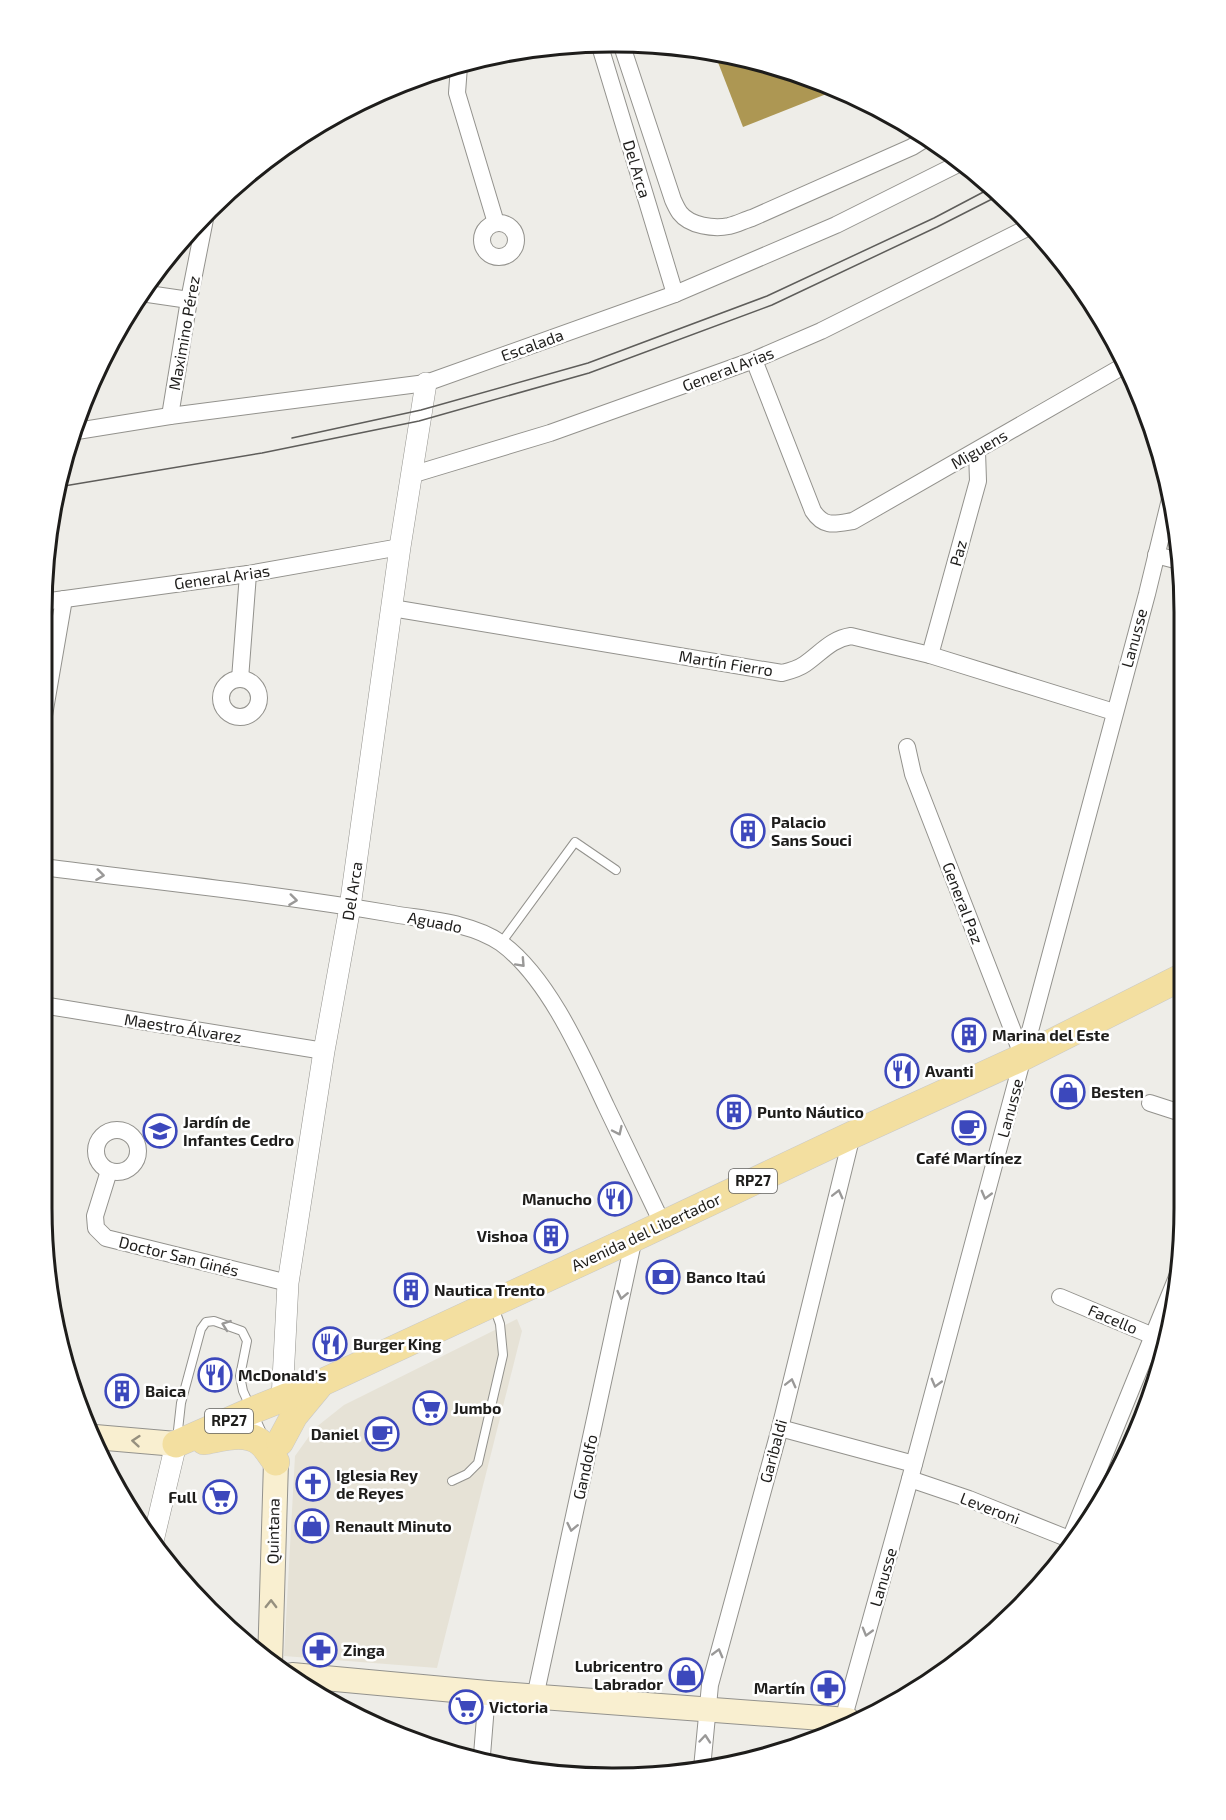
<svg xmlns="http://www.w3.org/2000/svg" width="1226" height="1820" font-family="'Exo 2',sans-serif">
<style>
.built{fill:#e6e2d6}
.water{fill:#ad9753}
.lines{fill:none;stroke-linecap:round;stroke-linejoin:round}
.service-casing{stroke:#93928d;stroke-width:10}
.minor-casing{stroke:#93928d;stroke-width:18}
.tertiary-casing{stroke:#93928d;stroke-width:22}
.secondary-casing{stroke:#93928d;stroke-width:26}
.primary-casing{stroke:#c9c9c8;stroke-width:28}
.service{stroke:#fff;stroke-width:8}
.minor{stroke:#fff;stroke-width:16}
.tertiary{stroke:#fff;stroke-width:21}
.secondary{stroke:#f9efd0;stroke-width:24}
.primary{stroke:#f3dfa0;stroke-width:27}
.tram{stroke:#5e5d5a;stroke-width:1.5}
.oneway{stroke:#9a9998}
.oneway2{stroke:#96907f}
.labels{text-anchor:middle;stroke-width:5;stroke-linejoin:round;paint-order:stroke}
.shield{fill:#fff;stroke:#62615f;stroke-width:1.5}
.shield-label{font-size:15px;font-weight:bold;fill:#1e1d1b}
.street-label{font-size:16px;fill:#1e1d1b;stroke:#fff}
.poi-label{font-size:16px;font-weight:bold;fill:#1e1d1b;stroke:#fff;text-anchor:start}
.rim{fill:none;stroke:#1e1d1b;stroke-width:3}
</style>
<rect width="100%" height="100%" fill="#eeede8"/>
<polygon class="built" points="517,1319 522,1331 437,1668 284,1656 295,1456 315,1428 344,1405"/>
<polygon class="water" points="714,52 724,53 831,85 839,89 743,127"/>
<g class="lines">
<g class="service-casing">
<g id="service">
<polyline points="501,943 575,842 616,870"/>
<polyline points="177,1439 181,1403 201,1329 206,1322 214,1321 242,1331 247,1341 240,1376 243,1391 263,1435"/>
<polyline points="452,1481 467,1474 478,1463 503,1355 500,1324 494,1307"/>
</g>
</g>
<g class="minor-casing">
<g id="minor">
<polyline points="599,43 675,294"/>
<path d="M 621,43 L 673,200 C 675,204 677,209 680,213 C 690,226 714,229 729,226 C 737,224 745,220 752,218 L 912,147 L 928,137"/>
<polyline points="459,66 457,93 496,223"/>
<circle cx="499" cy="240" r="17"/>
<polyline points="148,294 189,300"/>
<path d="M 754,360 L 813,511 C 824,528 835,524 853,521 L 1125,365"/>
<polyline points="170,416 189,300 206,214"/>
<polyline points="77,431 170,416 426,383 675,294 836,225 960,163"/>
<polyline points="411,475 550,433 754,360 821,331 1031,226"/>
<polyline points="1156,555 1179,561"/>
<polyline points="43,602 248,574 400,547"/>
<path d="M 392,608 L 782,673 C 790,671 798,669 805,664 C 821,653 831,639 851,636 L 930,655 L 1114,712"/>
<polyline points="930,655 978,481 977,451"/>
<circle cx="240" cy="698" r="19"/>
<polyline points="240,679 248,574"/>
<polyline points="42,727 64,599"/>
<polyline points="907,747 913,774 1023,1057"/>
<path d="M 42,867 C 159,882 277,894 393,914 C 428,920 471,922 501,943 C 548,977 582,1055 606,1106 C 625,1145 644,1185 663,1225"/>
<polyline points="42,1005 324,1051"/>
<polyline points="1150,1103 1184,1114"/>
<circle cx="117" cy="1151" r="21"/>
<polyline points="109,1171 95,1216 96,1228 106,1238 288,1283"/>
<polyline points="1060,1297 1165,1341"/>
<polyline points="780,1428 914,1464"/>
<polyline points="910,1479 969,1499 1069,1539"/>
<polyline points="1073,1532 1177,1277"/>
<polyline points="535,1697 634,1238"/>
<polyline points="843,1720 910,1479 1147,594 1171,495"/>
<polyline points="482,1755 487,1693"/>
<polyline points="702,1768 710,1685 780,1428 852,1135"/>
</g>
</g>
<g class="tertiary-casing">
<g id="tertiary">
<polyline points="282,1399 288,1283 324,1051 350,907 400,547 426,383"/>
<polyline points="153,1541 176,1444"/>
</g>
</g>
<g class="secondary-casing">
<g id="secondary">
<polyline points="95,1437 176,1444"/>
<polyline points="270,1663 276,1462"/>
<polyline points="292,1675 487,1693 848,1720"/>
</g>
</g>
<g class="primary-casing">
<g id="primary">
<path d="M 204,1441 C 222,1438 246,1430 261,1443 C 267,1448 271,1456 276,1462"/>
<polyline points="280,1442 294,1416 318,1387"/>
<polyline points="176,1444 251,1411 321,1383 634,1238 852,1135 1023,1057 1184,976"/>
</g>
</g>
<use href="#service" class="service"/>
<use href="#minor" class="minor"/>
<use href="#tertiary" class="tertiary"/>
<use href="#secondary" class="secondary"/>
<use href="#primary" class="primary"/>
<g class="tram">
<polyline points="292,438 421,410 588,363 767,296 934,218 991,188"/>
<polyline points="58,487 262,453 419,421 589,373 772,305 937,227 1000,195"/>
</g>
</g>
<defs><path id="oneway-chevron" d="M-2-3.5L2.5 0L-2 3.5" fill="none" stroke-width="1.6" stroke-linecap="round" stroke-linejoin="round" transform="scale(1.5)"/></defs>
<g class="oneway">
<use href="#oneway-chevron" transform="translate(100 875) rotate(7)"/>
<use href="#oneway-chevron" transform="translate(293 900) rotate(7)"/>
<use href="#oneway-chevron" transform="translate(521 963) rotate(47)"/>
<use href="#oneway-chevron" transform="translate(618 1131) rotate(65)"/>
<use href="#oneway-chevron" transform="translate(838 1194) rotate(-76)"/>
<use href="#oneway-chevron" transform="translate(986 1195) rotate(105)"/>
<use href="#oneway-chevron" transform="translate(622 1295) rotate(102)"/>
<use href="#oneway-chevron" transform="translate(226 1325) rotate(-160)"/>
<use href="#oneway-chevron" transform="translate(791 1383) rotate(-76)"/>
<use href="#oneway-chevron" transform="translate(936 1383) rotate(105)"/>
<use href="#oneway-chevron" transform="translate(572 1527) rotate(102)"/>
<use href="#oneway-chevron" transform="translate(867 1632) rotate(106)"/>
<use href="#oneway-chevron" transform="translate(718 1653) rotate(-75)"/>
<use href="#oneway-chevron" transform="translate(705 1739) rotate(-85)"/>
</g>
<g class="oneway2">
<use href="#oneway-chevron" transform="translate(136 1441) rotate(-175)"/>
<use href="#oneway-chevron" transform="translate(271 1604) rotate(-89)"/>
</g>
<defs>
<g id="building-ring" transform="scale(1.725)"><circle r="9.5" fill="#fff" stroke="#3c48bc" stroke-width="1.5"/><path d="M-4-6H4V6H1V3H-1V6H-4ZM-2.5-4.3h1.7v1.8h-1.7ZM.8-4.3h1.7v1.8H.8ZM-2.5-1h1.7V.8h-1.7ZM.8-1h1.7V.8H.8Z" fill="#3c48bc"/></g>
<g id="restaurant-ring" transform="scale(1.725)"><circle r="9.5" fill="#fff" stroke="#3c48bc" stroke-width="1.5"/><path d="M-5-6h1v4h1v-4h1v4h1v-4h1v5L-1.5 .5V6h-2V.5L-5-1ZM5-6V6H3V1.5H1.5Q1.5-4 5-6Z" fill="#3c48bc"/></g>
<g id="shop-ring" transform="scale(1.725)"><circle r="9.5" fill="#fff" stroke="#3c48bc" stroke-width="1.5"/><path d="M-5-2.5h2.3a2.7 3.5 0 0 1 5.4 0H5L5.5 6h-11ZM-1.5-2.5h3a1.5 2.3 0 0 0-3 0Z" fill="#3c48bc"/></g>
<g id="cafe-ring" transform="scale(1.725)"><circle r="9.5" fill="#fff" stroke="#3c48bc" stroke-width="1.5"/><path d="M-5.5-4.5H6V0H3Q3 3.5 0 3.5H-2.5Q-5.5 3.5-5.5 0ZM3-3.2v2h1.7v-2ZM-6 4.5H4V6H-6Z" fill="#3c48bc"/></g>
<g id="school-ring" transform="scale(1.725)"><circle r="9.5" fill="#fff" stroke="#3c48bc" stroke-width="1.5"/><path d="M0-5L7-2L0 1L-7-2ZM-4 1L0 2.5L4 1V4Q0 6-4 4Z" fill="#3c48bc"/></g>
<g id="bank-ring" transform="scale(1.725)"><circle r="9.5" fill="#fff" stroke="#3c48bc" stroke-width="1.5"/><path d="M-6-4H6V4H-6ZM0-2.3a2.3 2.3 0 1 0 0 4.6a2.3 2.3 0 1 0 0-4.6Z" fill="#3c48bc"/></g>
<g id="supermarket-ring" transform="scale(1.725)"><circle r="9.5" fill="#fff" stroke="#3c48bc" stroke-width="1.5"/><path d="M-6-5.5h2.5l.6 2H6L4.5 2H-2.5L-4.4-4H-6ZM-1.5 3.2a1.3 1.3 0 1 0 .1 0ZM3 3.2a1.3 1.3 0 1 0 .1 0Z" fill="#3c48bc"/></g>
<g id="church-ring" transform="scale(1.725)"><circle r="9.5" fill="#fff" stroke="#3c48bc" stroke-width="1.5"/><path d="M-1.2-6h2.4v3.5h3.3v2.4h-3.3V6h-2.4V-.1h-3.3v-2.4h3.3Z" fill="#3c48bc"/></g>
<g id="pharmacy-ring" transform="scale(1.725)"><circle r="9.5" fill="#fff" stroke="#3c48bc" stroke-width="1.5"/><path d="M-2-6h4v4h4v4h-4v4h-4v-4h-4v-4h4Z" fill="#3c48bc"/></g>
</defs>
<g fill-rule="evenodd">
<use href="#building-ring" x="748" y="831"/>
<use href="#building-ring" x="969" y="1035"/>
<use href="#restaurant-ring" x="902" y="1071"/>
<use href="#shop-ring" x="1068" y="1092"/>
<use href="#building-ring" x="734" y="1112"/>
<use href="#cafe-ring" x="969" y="1128"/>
<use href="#school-ring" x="160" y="1131"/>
<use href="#restaurant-ring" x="615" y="1199"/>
<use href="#building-ring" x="551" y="1236"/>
<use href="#bank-ring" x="663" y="1277"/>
<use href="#building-ring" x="411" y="1290"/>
<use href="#restaurant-ring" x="330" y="1344"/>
<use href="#restaurant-ring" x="215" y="1375"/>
<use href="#building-ring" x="122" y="1391"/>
<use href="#supermarket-ring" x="430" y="1408"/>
<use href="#cafe-ring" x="382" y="1434"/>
<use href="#church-ring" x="313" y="1484"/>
<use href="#supermarket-ring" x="220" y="1497"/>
<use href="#shop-ring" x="312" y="1526"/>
<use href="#pharmacy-ring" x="320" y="1650"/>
<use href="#shop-ring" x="686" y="1675"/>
<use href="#pharmacy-ring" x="828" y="1688"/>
<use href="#supermarket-ring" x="466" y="1707"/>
</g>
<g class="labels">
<g class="shield">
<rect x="729" y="1169" width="48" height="24" rx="4.5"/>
<rect x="205" y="1409" width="48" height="24" rx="4.5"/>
</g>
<g class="shield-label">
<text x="753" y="1186">RP27</text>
<text x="229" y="1426">RP27</text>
</g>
<g class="street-label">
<text transform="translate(637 169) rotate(73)" y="6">Del Arca</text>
<text transform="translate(184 333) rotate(-80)" y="6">Maximino Pérez</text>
<text transform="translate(532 345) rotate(-20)" y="6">Escalada</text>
<text transform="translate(728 369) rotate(-21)" y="6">General Arias</text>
<text transform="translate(979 449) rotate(-30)" y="6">Miguens</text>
<text transform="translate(958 553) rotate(-75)" y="6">Paz</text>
<text transform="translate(222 577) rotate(-8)" y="6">General Arias</text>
<text transform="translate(1134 638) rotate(-75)" y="6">Lanusse</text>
<text transform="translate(726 663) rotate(9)" y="6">Martín Fierro</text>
<text transform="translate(352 891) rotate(-81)" y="6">Del Arca</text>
<text transform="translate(963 903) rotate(69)" y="6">General Paz</text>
<text transform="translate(435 922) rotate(11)" y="6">Aguado</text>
<text transform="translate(183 1028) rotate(9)" y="6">Maestro Álvarez</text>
<text transform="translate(1010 1108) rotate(-75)" y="6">Lanusse</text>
<text transform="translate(646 1232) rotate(-25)" y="6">Avenida del Libertador</text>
<text transform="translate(179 1256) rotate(14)" y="6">Doctor San Ginés</text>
<text transform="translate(1113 1319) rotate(23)" y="6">Facello</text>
<text transform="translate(773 1451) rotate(-75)" y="6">Garibaldi</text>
<text transform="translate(585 1467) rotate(-78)" y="6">Gandolfo</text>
<text transform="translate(990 1508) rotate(21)" y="6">Leveroni</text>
<text transform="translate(273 1531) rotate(-89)" y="6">Quintana</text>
<text transform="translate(883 1577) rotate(-74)" y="6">Lanusse</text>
</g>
<g class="poi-label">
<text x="771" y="828">Palacio<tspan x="771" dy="18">Sans Souci</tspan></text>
<text x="992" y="1041">Marina del Este</text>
<text x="925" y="1077">Avanti</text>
<text x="1091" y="1098">Besten</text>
<text x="757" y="1118">Punto Náutico</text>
<text x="183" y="1128">Jardín de<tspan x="183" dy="18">Infantes Cedro</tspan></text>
<text x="969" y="1164" text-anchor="middle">Café Martínez</text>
<text x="592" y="1205" text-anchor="end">Manucho</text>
<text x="528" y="1242" text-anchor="end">Vishoa</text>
<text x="686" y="1283">Banco Itaú</text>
<text x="434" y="1296">Nautica Trento</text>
<text x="353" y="1350">Burger King</text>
<text x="238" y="1381">McDonald's</text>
<text x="145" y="1397">Baica</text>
<text x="453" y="1414">Jumbo</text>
<text x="359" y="1440" text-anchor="end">Daniel</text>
<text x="336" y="1481">Iglesia Rey<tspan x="336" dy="18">de Reyes</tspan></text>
<text x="197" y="1503" text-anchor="end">Full</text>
<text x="335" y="1532">Renault Minuto</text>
<text x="343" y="1656">Zinga</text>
<text x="663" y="1672" text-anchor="end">Lubricentro<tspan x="663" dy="18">Labrador</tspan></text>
<text x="805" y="1694" text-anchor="end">Martín</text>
<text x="489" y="1713">Victoria</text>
</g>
</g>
<path d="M0 0H1226V1820H0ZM612 52H614A560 560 0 0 1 1174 612V1208A560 560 0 0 1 614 1768H612A560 560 0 0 1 52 1208V612A560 560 0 0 1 612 52Z" fill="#fff" fill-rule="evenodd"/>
<path class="rim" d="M612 52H614A560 560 0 0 1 1174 612V1208A560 560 0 0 1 614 1768H612A560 560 0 0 1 52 1208V612A560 560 0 0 1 612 52Z"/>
</svg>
